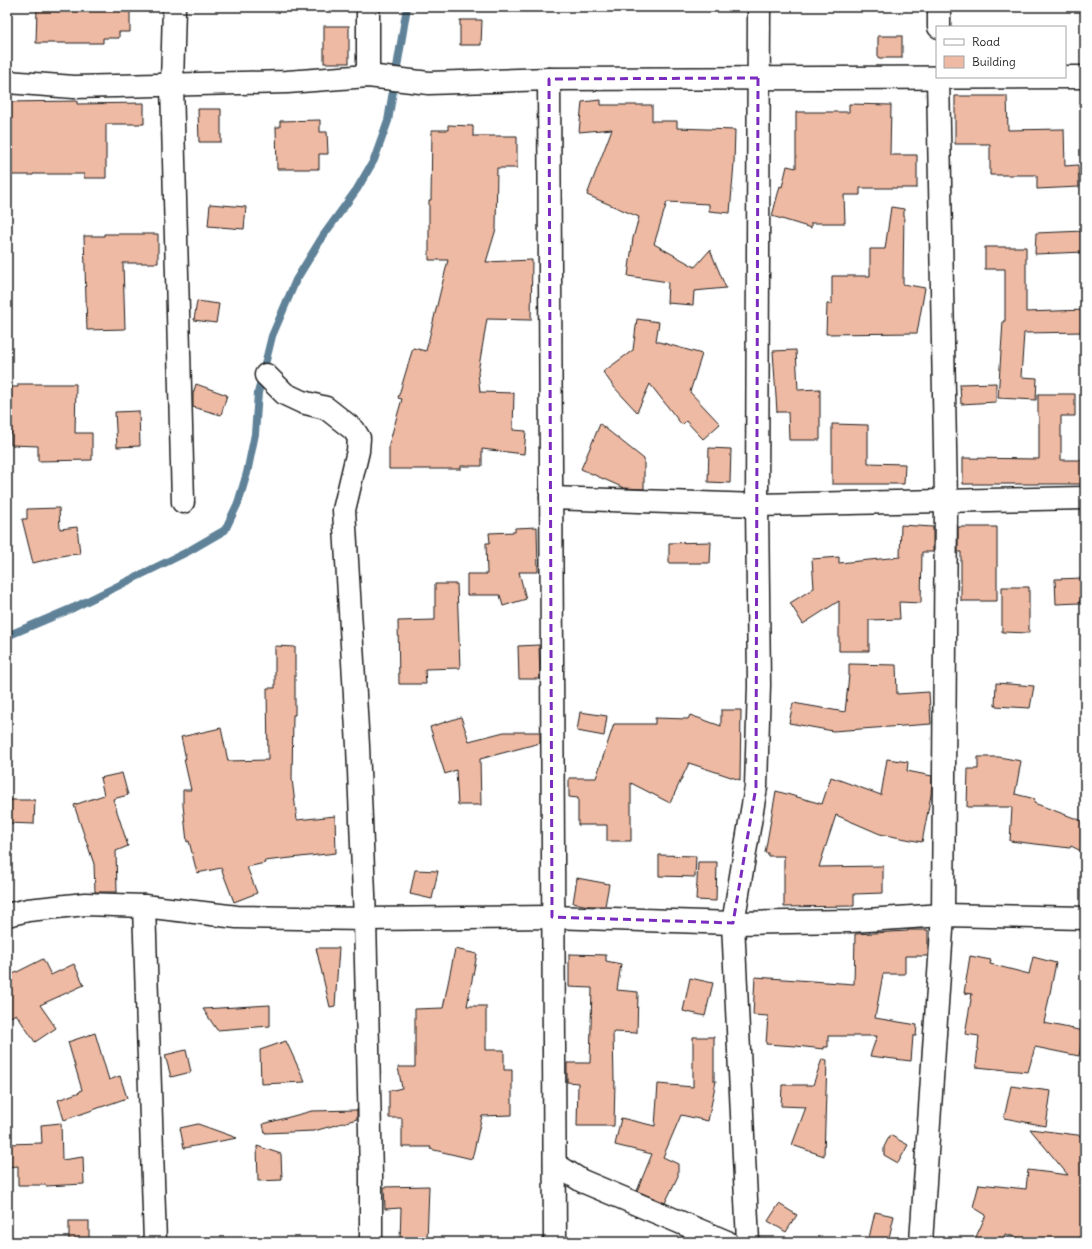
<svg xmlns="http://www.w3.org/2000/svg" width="1092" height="1249" font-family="Delius,sans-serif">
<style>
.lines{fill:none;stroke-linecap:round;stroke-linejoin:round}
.stream{stroke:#5f8298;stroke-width:8}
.building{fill:#efbaa3;stroke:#1c1c1c}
.street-casing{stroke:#1c1c1c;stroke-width:25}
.street{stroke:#fff;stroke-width:22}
.marked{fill:none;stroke:#7b2cbf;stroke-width:3;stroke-dasharray:8 5;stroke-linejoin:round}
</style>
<rect width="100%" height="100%" fill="#fff"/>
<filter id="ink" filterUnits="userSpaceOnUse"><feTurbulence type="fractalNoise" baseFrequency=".025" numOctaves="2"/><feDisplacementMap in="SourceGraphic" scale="8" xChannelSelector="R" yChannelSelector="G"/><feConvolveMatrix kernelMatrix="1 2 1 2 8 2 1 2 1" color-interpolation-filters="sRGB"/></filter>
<g filter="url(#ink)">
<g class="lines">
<polyline class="stream" points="7,636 73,608 187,552 225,530 238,503 247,473 255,434 258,393 272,336 296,280 323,236 357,189 374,160 388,121 407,7"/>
</g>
<g class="building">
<polygon points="37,7 124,7 124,11 130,11 130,32 119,32 119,38 103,38 103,43 36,43"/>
<polygon points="460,20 482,20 481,45 460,45"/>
<rect x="324" y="26" width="25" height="37"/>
<rect x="878" y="36" width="24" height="22"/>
<polygon points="955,96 1007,96 1008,130 1064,129 1065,166 1078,165 1079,187 1037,189 1037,175 990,175 990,144 955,144"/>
<polygon points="601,100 601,105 652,105 652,121 677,121 677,128 735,130 734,163 730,213 709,211 709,204 667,202 654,244 695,267 710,250 726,288 694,291 693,305 667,303 668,282 628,276 633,238 639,217 587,195 612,129 579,132 582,102"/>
<polygon points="77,101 77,104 144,103 144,124 106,124 106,178 84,178 84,174 33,174 33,175 7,175 7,102"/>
<polygon points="849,104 891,105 890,155 917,155 917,188 860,188 860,195 844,195 845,223 811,223 811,228 772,216 780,186 782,187 787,166 796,168 796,112 849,112"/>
<polygon points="198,109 221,109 221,142 199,142"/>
<polygon points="320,120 320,132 327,132 328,154 319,154 319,169 277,169 276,127 280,127 280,121"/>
<polygon points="448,125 473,126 473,136 517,136 517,168 497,168 496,229 486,262 532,260 531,320 487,319 478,372 480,392 514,393 513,430 526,431 524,454 482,449 482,466 461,466 461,469 389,469 389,444 402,399 398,398 413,348 426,351 448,260 429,260 429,200 431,200 432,130 448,130"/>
<polygon points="210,204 246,207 244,229 208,226"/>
<polygon points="891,207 904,209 903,284 925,288 917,333 826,334 827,304 832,304 832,276 870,276 870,249 885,249"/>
<polygon points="1084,231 1085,252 1035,254 1036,233"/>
<polygon points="104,234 158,234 158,263 123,263 125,329 87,330 84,236 104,236"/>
<polygon points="985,247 1026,247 1026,312 1085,310 1085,332 1024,333 1021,377 1037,378 1036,400 998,398 1003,321 1005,321 1005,269 985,269"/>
<polygon points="197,301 219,304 216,323 194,320"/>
<polygon points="637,319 659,322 656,341 702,354 690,392 720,424 703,439 686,421 682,425 650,384 637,412 614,387 603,372 633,350"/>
<polygon points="796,350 798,390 820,389 820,440 789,440 788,412 777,412 773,351"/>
<polygon points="996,383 996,402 961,404 960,384"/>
<polygon points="18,384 76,384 75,433 92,433 92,460 38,461 38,446 11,445 10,387 18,387"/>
<polygon points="196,384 227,395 221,415 193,407 193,394"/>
<polygon points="1038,394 1075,394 1075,416 1061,416 1061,460 1085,460 1085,484 963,484 963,458 1039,459 1039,416 1038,416"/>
<polygon points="139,411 140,446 117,447 115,412"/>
<polygon points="600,424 644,459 644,489 624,488 581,469"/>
<polygon points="832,424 868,425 868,463 905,464 904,484 832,484"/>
<polygon points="709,448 731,449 730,483 708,482"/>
<polygon points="59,508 60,529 77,527 80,554 66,555 33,563 22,519 27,519 27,509"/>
<polygon points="901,525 933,527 933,552 922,552 921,603 899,602 900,619 869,620 869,651 839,651 839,601 803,624 790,603 814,588 812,559 839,557 839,563 900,557"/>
<polygon points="537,527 538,572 519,572 526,599 503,606 500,595 467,595 467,574 487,574 486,543 490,543 489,533 515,532 515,528"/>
<polygon points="958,527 997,527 997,601 961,601 961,552 958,552"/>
<polygon points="711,542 710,563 669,563 669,543"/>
<polygon points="1085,578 1085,600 1080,600 1080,603 1056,604 1055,579"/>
<polygon points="435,584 457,584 460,668 425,669 426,684 399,684 398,621 435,620"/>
<polygon points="1002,587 1029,587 1029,633 1002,632"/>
<polygon points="539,645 540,679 519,679 518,646"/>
<polygon points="275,646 295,647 295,715 293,715 292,779 297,820 335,816 336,853 264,861 265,863 247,867 257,893 234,902 221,868 197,873 189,841 187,842 183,805 183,790 191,790 184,759 186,759 181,737 221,728 228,761 268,760 267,688 275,688"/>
<polygon points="849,664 896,665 897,694 929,692 931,724 833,731 789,723 793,703 845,712 849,675"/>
<polygon points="996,683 1034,686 1030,708 995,706"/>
<polygon points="721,710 741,710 740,780 689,763 670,803 631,783 631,841 607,841 607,825 578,825 578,798 569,797 569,778 596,778 614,724 655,724 655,718 688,719 690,715 721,726"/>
<polygon points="580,712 607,716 604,736 577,731"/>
<polygon points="461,717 469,741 504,732 540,732 540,743 480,759 481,805 458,805 456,770 445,774 430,727"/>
<polygon points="978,757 999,757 1021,761 1015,794 1035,799 1034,803 1085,822 1085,853 1071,846 1070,848 1010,841 1012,807 967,807 968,769 978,769"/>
<polygon points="887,759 908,762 907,771 932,776 931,795 922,842 880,834 836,815 819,867 883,866 883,893 854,894 854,906 784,907 784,856 768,856 768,853 765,853 776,791 822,804 831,777 881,795"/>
<polygon points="122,773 128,795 113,799 128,846 116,851 117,892 95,892 94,864 74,805 104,795 100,778"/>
<polygon points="7,800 35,800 34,824 7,823"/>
<polygon points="659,855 696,856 695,877 659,876"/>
<polygon points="698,862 717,862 716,901 696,900"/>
<polygon points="415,870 438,871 432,899 410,894"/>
<polygon points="577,878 609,884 605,906 589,906 573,903"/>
<polygon points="908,930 928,930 928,956 905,956 905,974 883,974 875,1018 917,1025 916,1036 913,1036 911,1061 870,1056 877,1036 828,1036 828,1047 824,1047 824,1049 796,1046 766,1044 768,1016 753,1015 755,977 854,984 855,934 908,931"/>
<polygon points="316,948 339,948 335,1006 330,1007"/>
<polygon points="455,949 477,954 467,1006 486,1006 486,1050 504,1050 504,1070 512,1070 512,1115 482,1116 472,1159 430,1149 431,1147 402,1147 402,1118 389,1118 389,1091 402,1088 398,1067 415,1067 415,1009 443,1008"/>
<polygon points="569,954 606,955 606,961 621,964 617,990 638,992 637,1033 613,1032 614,1081 615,1081 614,1126 577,1126 578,1083 567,1082 567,1063 590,1063 592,988 569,987"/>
<polygon points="970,956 991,960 990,964 1029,974 1033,957 1056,963 1044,1023 1084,1031 1079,1056 1035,1047 1028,1072 976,1067 979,1036 965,1034 972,994 964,993"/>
<polygon points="43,959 51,975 74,964 84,985 40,1005 56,1028 35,1042 16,1014 7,1019 7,977"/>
<polygon points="690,978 713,983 705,1016 683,1011"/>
<polygon points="270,1005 270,1026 217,1030 203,1009"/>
<polygon points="95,1033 109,1080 120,1076 127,1098 64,1120 58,1100 80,1092 80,1091 82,1090 68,1042"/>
<polygon points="693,1037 714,1037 714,1081 716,1081 708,1121 681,1115 663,1157 678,1164 678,1176 665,1203 637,1191 652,1154 615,1145 621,1118 655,1126 658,1084 693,1087"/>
<polygon points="286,1041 305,1082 261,1084 260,1050"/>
<polygon points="186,1050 191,1072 171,1077 165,1055"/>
<polygon points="822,1059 827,1060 824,1156 792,1145 806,1107 781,1106 782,1085 813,1085"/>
<polygon points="1011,1086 1051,1091 1046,1126 1004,1118"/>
<polygon points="357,1110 357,1119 314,1131 265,1133 263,1124 312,1111"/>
<polygon points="61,1123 62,1160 83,1157 84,1184 46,1186 46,1185 18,1185 18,1166 7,1167 7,1144 42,1143 41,1125"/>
<polygon points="198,1124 237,1138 184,1148 180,1128"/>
<polygon points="1030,1129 1085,1136 1085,1242 1033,1242 1005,1234 1003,1242 990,1242 975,1239 986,1215 973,1207 979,1184 1026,1189 1028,1170 1068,1175"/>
<polygon points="890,1135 908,1145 898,1163 884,1155 884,1147"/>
<polygon points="257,1146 281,1154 282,1180 258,1181"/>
<polygon points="429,1186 427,1242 400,1241 401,1208 385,1209 384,1187"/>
<polygon points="779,1204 797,1215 786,1232 768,1221"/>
<polygon points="875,1212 894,1216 888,1242 868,1242"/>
<rect x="69" y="1221" width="20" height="21"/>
</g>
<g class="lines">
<g class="street-casing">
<g id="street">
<polyline points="174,7 172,85 183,502"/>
<polyline points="939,27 939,7"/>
<polyline points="368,76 368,7"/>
<polyline points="7,82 74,87 287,82 368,76 429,83 549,79"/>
<polyline points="266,375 285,394 302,402 326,408 354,430 359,438 358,451 344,510 358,746 365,919 371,1175 371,1242"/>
<polyline points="551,498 757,505 1085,498"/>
<polyline points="144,906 155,1242"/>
<polyline points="7,915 28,910 85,904 144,906 237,917 365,919 552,917 733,923 851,921 943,915 1085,918"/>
<polyline points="555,1164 582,1181 727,1242"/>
<polyline points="555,1242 549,79 1085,77"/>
<polyline points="748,1242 733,923 756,787 759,685 757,505 759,7"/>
<polyline points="921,1242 943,915 946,500 938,77"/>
</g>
</g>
<use href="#street" class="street"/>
</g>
</g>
<path class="marked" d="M 758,78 L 756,787 L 733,923 L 552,917 L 549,79 Z"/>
<rect width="1092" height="1249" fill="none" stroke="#fff" stroke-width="24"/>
<rect x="12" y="12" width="1068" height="1225" fill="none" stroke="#1c1c1c" stroke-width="1.5" filter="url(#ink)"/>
<rect x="936" y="26" width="130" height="52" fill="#ffffff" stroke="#a4a4a4"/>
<rect x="944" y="39" width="20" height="6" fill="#ffffff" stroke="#a4a4a4"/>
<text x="972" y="46" font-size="12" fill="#1c1c1c">Road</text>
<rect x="944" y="56" width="20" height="12" fill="#efbaa3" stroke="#a4a4a4"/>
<text x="972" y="66" font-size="12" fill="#1c1c1c">Building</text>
</svg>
